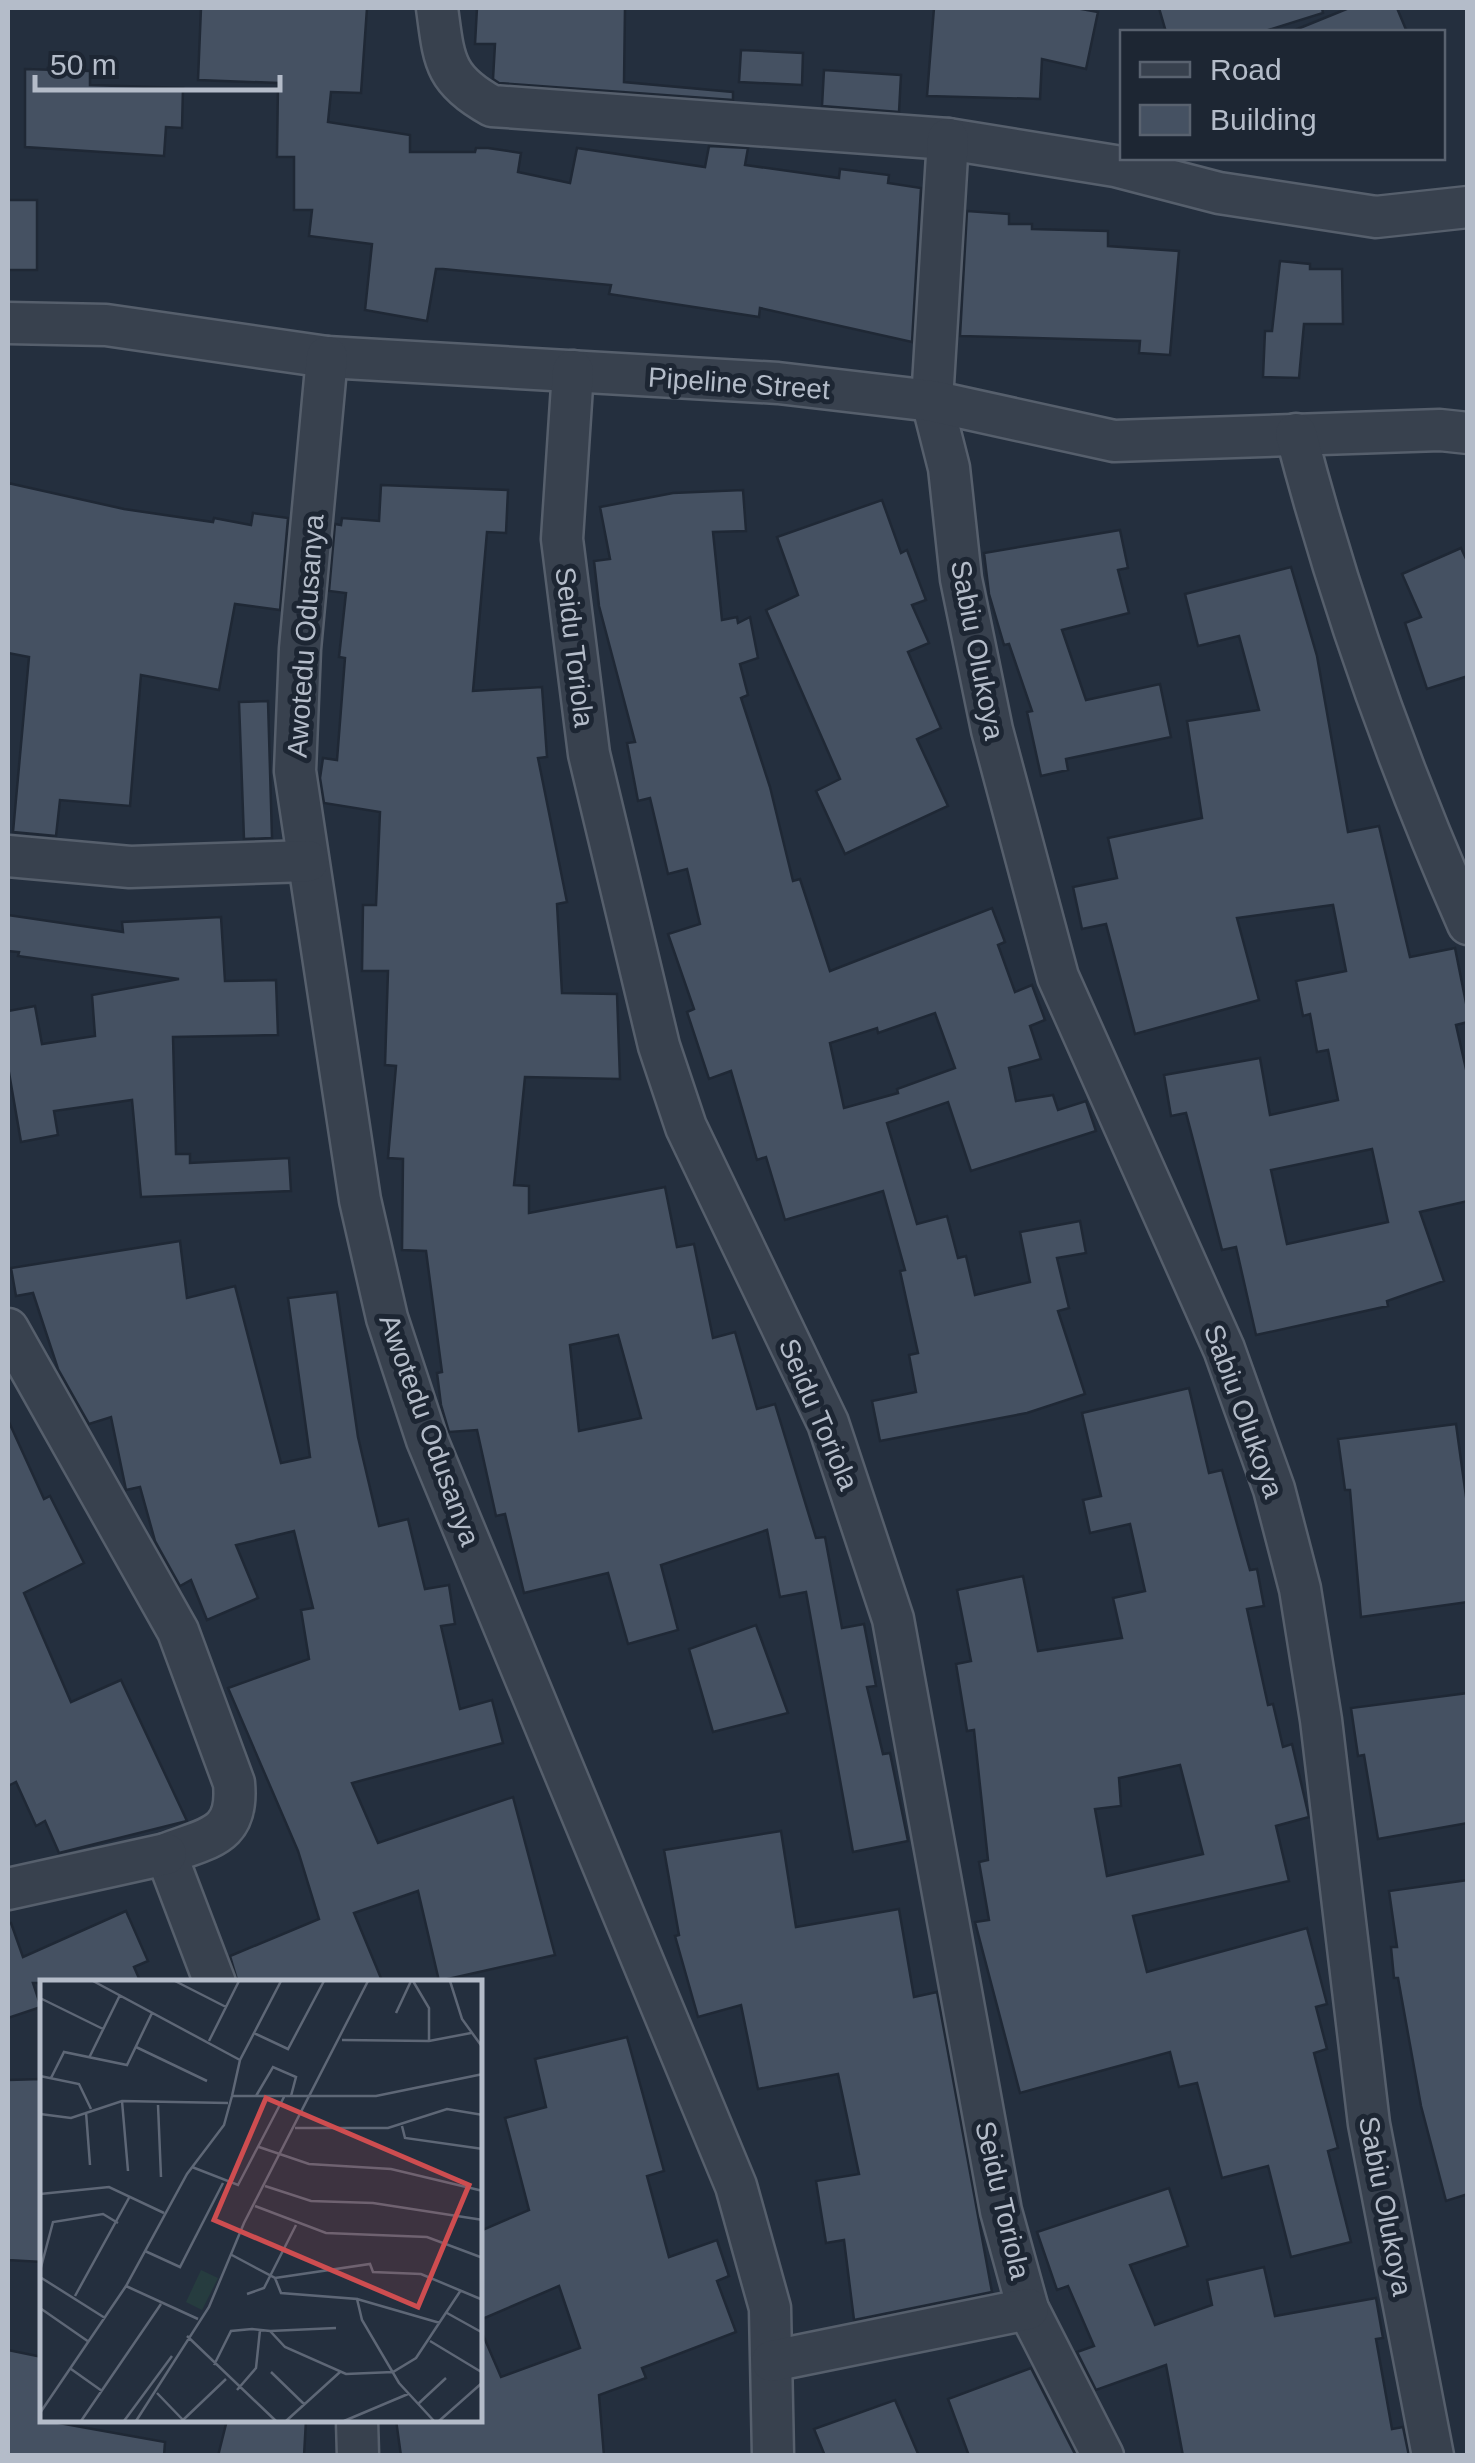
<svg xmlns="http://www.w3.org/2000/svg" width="1475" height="2463" font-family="Arial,sans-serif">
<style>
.building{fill:#455162;stroke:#1f2835;stroke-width:2.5;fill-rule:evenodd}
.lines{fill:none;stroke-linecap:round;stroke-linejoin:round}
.minor-casing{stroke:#565f6c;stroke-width:45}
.minor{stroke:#38414e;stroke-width:40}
.labels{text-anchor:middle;stroke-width:10;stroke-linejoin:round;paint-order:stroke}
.street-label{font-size:28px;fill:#b4bcc9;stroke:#1d2633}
.inset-road{fill:none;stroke:#5e6776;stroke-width:2.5}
.view{fill:#ce4d50;fill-opacity:0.15;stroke:#ce4d50;stroke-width:5}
.inset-edge{fill:none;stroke:#b4bcc9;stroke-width:5}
</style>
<rect width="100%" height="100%" fill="#242f3e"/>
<g class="building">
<polygon points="201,8 367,8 361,93 331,92 328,122 410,135 410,152 475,152 476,148 488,148 521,153 518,172 570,183 577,148 705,167 709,146 748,148 745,165 839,178 840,169 889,175 888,183 921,188 912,342 760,308 759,317 609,294 611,285 443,269 436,269 427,321 365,310 372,244 309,236 312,210 294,210 294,157 277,157 278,83 198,80"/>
<polygon points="477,8 625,8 624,82 733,92 733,100 499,83 493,79 495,44 475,44"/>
<polygon points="934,8 1076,8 1098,12 1086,69 1042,59 1040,99 927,96"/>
<polygon points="1159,8 1322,8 1323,13 1262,32 1166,32"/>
<polygon points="1349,8 1397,8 1407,32 1290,32"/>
<polygon points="741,50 803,53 802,85 739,82"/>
<polygon points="25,69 90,71 90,85 183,88 182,128 166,127 164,156 25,147"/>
<polygon points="824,70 901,75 899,112 822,106"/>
<rect x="8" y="200" width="29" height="70"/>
<polygon points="967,211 1009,214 1009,224 1032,224 1032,229 1108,231 1108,246 1179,251 1170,355 1139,353 1140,341 960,336"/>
<polygon points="1280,261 1310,264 1310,269 1342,269 1343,324 1304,324 1299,378 1263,377 1265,331 1272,331"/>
<polygon points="8,483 124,509 213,522 214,518 251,525 253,513 288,518 280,610 235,604 219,690 141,675 130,806 60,800 56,836 13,832 29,657 8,653"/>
<path d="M 381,485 L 508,490 L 506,533 L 487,532 L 473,691 L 542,687 L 547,757 L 538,758 L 567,902 L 557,904 L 562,993 L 617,994 L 620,1079 L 525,1077 L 514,1185 L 529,1186 L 529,1213 L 665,1187 L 677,1247 L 694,1244 L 713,1338 L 735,1332 L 757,1409 L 775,1404 L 816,1538 L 825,1537 L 842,1628 L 864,1624 L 876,1686 L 867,1687 L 883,1754 L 890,1753 L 908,1841 L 853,1852 L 806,1592 L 780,1597 L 767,1530 L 661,1565 L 678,1630 L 628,1644 L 608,1573 L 524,1593 L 505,1514 L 496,1516 L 477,1430 L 449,1432 L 441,1405 L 437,1373 L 442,1372 L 426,1251 L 402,1250 L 403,1159 L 388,1158 L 396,1066 L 385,1065 L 388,971 L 362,971 L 363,905 L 376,905 L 380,812 L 324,803 L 320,778 L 323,758 L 337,760 L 345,658 L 339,657 L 346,593 L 329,591 L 335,524 L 341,525 L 342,518 L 379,521 ZM 618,1335 L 641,1418 L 579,1431 L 570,1345 Z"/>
<path d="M 743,490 L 746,531 L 713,532 L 722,620 L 737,617 L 738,623 L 750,617 L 758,658 L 740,664 L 748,695 L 741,698 L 770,787 L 793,881 L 800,879 L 830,971 L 992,908 L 1005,942 L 998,945 L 1015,992 L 1032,985 L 1045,1020 L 1030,1026 L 1041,1059 L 1009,1068 L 1016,1101 L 1053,1095 L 1058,1110 L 1086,1101 L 1096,1131 L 971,1171 L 948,1102 L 887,1123 L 917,1224 L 947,1216 L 958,1258 L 966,1256 L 975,1295 L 1030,1282 L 1020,1232 L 1080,1221 L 1086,1253 L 1057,1258 L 1069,1308 L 1058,1311 L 1085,1394 L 1027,1413 L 880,1441 L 872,1401 L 916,1392 L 909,1355 L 918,1353 L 900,1271 L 905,1270 L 883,1191 L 785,1220 L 766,1157 L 757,1160 L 731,1071 L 709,1079 L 687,1012 L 694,1009 L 668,934 L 700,924 L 687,869 L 668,874 L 650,798 L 638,801 L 627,743 L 635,742 L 599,606 L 594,561 L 610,559 L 600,507 L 673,493 ZM 935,1013 L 955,1068 L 897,1089 L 898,1093 L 844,1108 L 830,1043 L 877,1028 L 878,1033 Z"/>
<polygon points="882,500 901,553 907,550 926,600 912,605 929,643 908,652 941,728 917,739 948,806 845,854 816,791 840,779 766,610 798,595 777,537"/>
<polygon points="1120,530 1128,568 1118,570 1129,613 1062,630 1086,700 1160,684 1171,737 1066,759 1068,770 1041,776 1027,712 1032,711 1009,644 1004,645 989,594 984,553"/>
<polygon points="1461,548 1468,563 1468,676 1427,689 1405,623 1421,617 1402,574"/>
<path d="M 1291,567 L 1317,656 L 1348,832 L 1379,826 L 1410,957 L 1455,948 L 1468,1013 L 1468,1022 L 1456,1025 L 1468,1078 L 1468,1201 L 1420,1212 L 1444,1281 L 1387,1301 L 1388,1306 L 1256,1335 L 1236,1247 L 1222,1250 L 1186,1113 L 1171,1116 L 1164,1075 L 1260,1058 L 1270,1115 L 1338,1100 L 1328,1050 L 1317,1052 L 1310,1014 L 1303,1016 L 1296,981 L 1346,971 L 1333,905 L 1237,918 L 1259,1000 L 1135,1034 L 1106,924 L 1082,929 L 1073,887 L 1117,878 L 1108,838 L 1202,818 L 1187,721 L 1259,710 L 1239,636 L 1198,646 L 1185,594 ZM 1372,1149 L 1388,1222 L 1287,1244 L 1271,1170 Z"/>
<polygon points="268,701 272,838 244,839 239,702"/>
<polygon points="8,915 123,932 122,922 221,917 225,981 276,980 278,1035 173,1037 176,1154 190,1154 190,1163 289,1158 291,1191 141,1197 132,1100 54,1111 58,1135 21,1142 8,1067 8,1011 35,1006 42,1044 95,1036 92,995 179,979 18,956 19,952 8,951"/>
<polygon points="180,1241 187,1298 235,1286 281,1463 310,1457 288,1298 337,1292 358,1437 379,1526 408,1519 425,1589 449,1585 455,1624 441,1626 460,1709 492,1700 503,1743 352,1783 378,1843 513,1797 555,1955 439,1981 418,1891 354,1913 383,1983 238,1983 230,1956 319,1919 298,1851 228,1688 309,1659 301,1610 313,1608 294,1531 236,1545 258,1598 207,1620 191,1580 180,1586 155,1541 140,1487 126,1490 111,1417 89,1424 58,1369 33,1293 16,1296 11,1268"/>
<path d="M 1189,1388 L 1209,1473 L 1222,1470 L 1250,1570 L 1257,1569 L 1264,1606 L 1247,1609 L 1268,1705 L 1273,1704 L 1283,1747 L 1292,1744 L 1309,1817 L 1276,1826 L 1289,1881 L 1133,1916 L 1147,1972 L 1307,1928 L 1327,2004 L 1316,2007 L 1327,2049 L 1314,2053 L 1338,2148 L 1328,2151 L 1351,2242 L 1291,2257 L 1268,2166 L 1222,2178 L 1197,2083 L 1179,2087 L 1170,2052 L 1020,2093 L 975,1922 L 989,1920 L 979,1862 L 988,1860 L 974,1730 L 967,1731 L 956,1664 L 971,1661 L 957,1590 L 1023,1576 L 1038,1651 L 1122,1638 L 1113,1598 L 1145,1591 L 1130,1524 L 1090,1533 L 1083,1500 L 1101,1496 L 1082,1413 ZM 1180,1765 L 1203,1854 L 1107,1876 L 1095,1809 L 1121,1806 L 1119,1778 Z"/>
<polygon points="8,1420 44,1499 50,1496 84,1563 24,1593 71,1702 121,1680 187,1821 59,1853 45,1821 36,1826 16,1782 8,1786"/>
<polygon points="1456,1424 1468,1511 1468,1602 1361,1617 1350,1490 1345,1490 1338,1439"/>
<polygon points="756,1625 788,1713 713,1732 689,1649"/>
<polygon points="1468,1693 1468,1823 1378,1839 1364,1755 1358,1756 1351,1708"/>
<polygon points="781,1831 796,1927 899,1909 914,1997 937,1992 992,2292 854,2320 844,2240 826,2243 816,2181 859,2174 838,2074 758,2089 741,2005 698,2017 675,1936 679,1935 664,1850"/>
<polygon points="1468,1880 1468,2194 1446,2201 1421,2106 1398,1978 1394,1978 1391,1947 1397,1947 1389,1891"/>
<polygon points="126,1911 148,1961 134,1967 141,1983 33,1983 41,2007 8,2018 8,1923 11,1923 23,1957"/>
<polygon points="627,2037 664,2171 647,2176 669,2257 717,2240 729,2276 717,2281 736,2332 642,2368 646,2378 599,2395 604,2456 401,2456 396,2420 480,2420 480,2328 501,2377 580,2348 559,2286 480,2320 480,2231 529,2210 505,2118 546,2107 535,2059"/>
<polygon points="42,2079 42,2262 8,2260 8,2080"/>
<polygon points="1169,2188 1188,2246 1130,2265 1155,2325 1212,2305 1207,2280 1264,2267 1275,2316 1376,2298 1383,2338 1376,2339 1392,2429 1403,2427 1409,2456 1183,2456 1166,2365 1096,2390 1077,2352 1094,2346 1068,2286 1057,2290 1037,2232"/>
<polygon points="8,2350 42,2357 42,2420 165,2442 164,2456 8,2456"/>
<polygon points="1031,2368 1076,2456 969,2456 948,2399"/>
<polygon points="895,2400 919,2456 825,2456 814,2429"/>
<polygon points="227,2420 306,2420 304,2456 218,2456"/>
</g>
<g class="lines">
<g class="minor-casing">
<g id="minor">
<path d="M 437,8 C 444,59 443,79 492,106 L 948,139 L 1115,166 L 1219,193 L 1376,217 L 1468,207"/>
<polyline points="948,139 932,401 949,468 961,579 992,730 1058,977 1224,1349 1274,1489 1300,1589 1321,1720 1369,2124 1433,2456"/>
<polyline points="8,323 106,325 327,357 778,383 932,401 1114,441 1440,430 1468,433"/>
<polyline points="327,357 300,649 295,771 360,1200 387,1318 427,1440 736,2186 770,2308 773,2456"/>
<polyline points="573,371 562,539 589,754 659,1046 686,1127 828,1423 893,1619 1001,2211 1028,2309 1103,2456"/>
<path d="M 1296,434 C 1340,602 1398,765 1468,924"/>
<polyline points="8,856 130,867 308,861"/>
<path d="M 8,1329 L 178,1631 L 234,1783 C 239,1837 209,1837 166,1854 L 215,1983"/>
<polyline points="8,1889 166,1854"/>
<polyline points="772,2361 1028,2309"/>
<polyline points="357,2420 358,2456"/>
</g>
</g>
<use href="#minor" class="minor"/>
</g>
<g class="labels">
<g class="street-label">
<text transform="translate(739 383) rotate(4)" y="10">Pipeline Street</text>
<text transform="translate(305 636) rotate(-86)" y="10">Awotedu Odusanya</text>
<text transform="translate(575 647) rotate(83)" y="10">Seidu Toriola</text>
<text transform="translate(978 650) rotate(79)" y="10">Sabiu Olukoya</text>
<text transform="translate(1244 1411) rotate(70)" y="10">Sabiu Olukoya</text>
<text transform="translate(819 1414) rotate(67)" y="10">Seidu Toriola</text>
<text transform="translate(430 1430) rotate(70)" y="10">Awotedu Odusanya</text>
<text transform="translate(1003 2200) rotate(77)" y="10">Seidu Toriola</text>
<text transform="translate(1386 2206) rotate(79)" y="10">Sabiu Olukoya</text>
</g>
</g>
<g transform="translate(40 1980)">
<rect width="442" height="442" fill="#242f3e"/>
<path d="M 161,290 L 178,298 L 162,330 L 146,322 Z" fill="#263c3f"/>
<path class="inset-road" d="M 53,1 L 200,80M 135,1 L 186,27M 373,1 L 389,28 L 389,61M 410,1 L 422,39 L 443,68M 0,18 L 63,49M 356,33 L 371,1M 214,53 L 248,69 L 284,1M 302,60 L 389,61 L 431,53M 169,61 L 199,1M 96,67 L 167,101M 49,78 L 80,15M 0,96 L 39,104 L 51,129M 11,98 L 24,72 L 87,85 L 112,33M 192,116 L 336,116 L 443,94M 192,116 L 200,80 L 241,1M 216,116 L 233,87 L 256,97 L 251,116M 82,121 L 88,191M 118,125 L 121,197M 46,132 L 50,185M 0,134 L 31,138 L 82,121 L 188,123M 362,146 L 365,158 L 443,169M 255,148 L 348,148 L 407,129 L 443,135M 219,167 L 269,184 L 351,189 L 443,211M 152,187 L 198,205 L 244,117M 225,206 L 271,221 L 333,223 L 443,240M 0,214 L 69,207 L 124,233M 215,226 L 286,253 L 387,257 L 443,278M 105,271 L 140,287 L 183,203M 190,274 L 235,298 L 241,313 L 317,319 L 322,340 L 359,403 L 394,441M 0,291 L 13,242 L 63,234 L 78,243M 0,297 L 65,338M 235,298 L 330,284 L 333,292 L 381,294 L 443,320M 86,306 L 158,339M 207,314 L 224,308 L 256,245M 35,316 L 90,216M 317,319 L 400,343M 0,328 L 49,362M 407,333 L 443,353M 230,351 L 296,348M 147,356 L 236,441M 390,361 L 443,393M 174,385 L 191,351 L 212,349 L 230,351 L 245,367 L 306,394 L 353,392 L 376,378 L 421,310M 31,389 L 62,411M 231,392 L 265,425M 197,410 L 216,388 L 220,350M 117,413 L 144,441M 378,424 L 406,398M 0,433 L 86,306 L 147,194 L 184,145 L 192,116M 143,440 L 186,399M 41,441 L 121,324M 84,441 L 132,376M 96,441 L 169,327 L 204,243 L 328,1M 246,441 L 300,392M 304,441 L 368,414M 399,441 L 443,402"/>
<path class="view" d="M 226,118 L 429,205 L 378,327 L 174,240 Z"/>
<rect width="442" height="442" class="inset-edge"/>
</g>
<rect width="1475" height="2463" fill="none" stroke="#b4bcc9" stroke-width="20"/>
<rect x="1120" y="30" width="325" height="130" fill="#1d2633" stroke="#59626f" stroke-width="2.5"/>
<rect x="1140" y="62" width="50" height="15" fill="#38414e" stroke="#59626f" stroke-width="2.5"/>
<text x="1210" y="80" font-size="30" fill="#b4bcc9">Road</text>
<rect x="1140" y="105" width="50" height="30" fill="#455162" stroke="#59626f" stroke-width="2.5"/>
<text x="1210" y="130" font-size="30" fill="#b4bcc9">Building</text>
<path d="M35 75v15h245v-15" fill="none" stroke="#b4bcc9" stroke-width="5"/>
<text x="50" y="75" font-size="30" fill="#b4bcc9" stroke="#1d2633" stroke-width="8" paint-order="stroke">50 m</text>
</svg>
